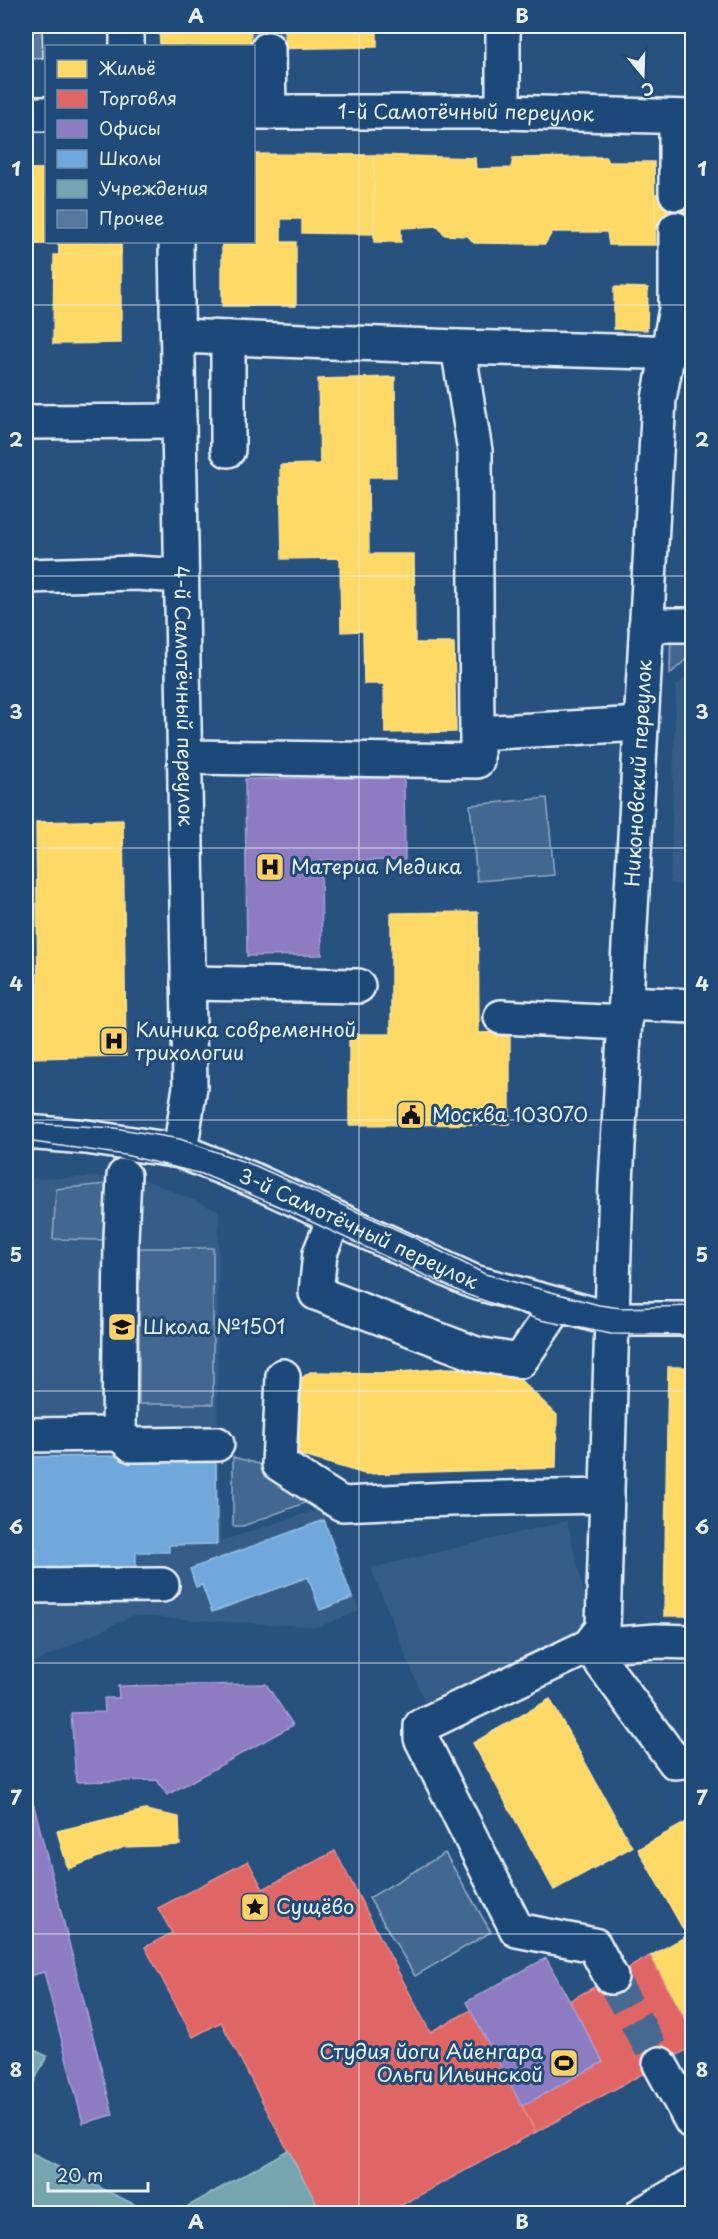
<svg xmlns="http://www.w3.org/2000/svg" width="718" height="2239" font-family="'Playpen Sans',sans-serif">
<style>
.built{fill:#355d88}
.green{fill:#436891;stroke:#96acc4;stroke-width:1.5}
.homes{fill:#ffd966;stroke:#f8e092;stroke-width:1.5}
.shops{fill:#e06666;stroke:#e29092;stroke-width:1.5}
.offices{fill:#8e7cc3;stroke:#a99fd3;stroke-width:1.5}
.schools{fill:#6fa8dc;stroke:#93bee4;stroke-width:1.5}
.public{fill:#76a5af;stroke:#98bcc5;stroke-width:1.5}
.building{fill:#57789d;stroke:#e8f1f8;stroke-width:1.5}
.lines{fill:none;stroke-linecap:round;stroke-linejoin:round}
.minor-tunnel{stroke:#446991;stroke-width:33;stroke-dasharray:33 16;stroke-linecap:butt}
.minor-casing{stroke:#e8f1f8;stroke-width:38}
.major-casing{stroke:#e8f1f8;stroke-width:38}
.minor{stroke:#1f4a7a;stroke-width:33}
.major{stroke:#1f4a7a;stroke-width:33}
.tram{stroke:#e8f1f8;stroke-width:1.5}
.grid{fill:none;stroke:#e8f1f8;stroke-width:1.5;stroke-opacity:0.55}
.labels{text-anchor:middle;stroke-width:6;stroke-linejoin:round;paint-order:stroke}
.street-label{font-size:20px;fill:#e8f1f8;stroke:#1f4a7a}
.poi-label{font-size:20px;fill:#e8f1f8;stroke:#1f4a7a;text-anchor:start}
.neatline{fill:none;stroke:#e8f1f8;stroke-width:2}
.grid-label{font-size:20px;text-anchor:middle;font-weight:bold;fill:#e8f1f8}
</style>
<rect width="100%" height="100%" fill="#27517f"/>
<filter id="ink" filterUnits="userSpaceOnUse"><feTurbulence type="fractalNoise" baseFrequency=".0167" numOctaves="2"/><feDisplacementMap in="SourceGraphic" scale="12" xChannelSelector="R" yChannelSelector="G"/><feConvolveMatrix kernelMatrix="1 2 1 2 8 2 1 2 1" color-interpolation-filters="sRGB"/></filter>
<g filter="url(#ink)">
<g class="built">
<polygon points="692,672 692,885 670,884 676,686"/>
<polygon points="124,1176 141,1178 219,1211 217,1444 221,1541 322,1508 359,1611 318,1627 132,1616 26,1667 26,1179"/>
<polygon points="567,1521 592,1627 428,1711 371,1568"/>
</g>
<g class="green">
<polygon points="671,629 692,629 692,654 670,674"/>
<polygon points="547,798 554,875 477,881 470,805"/>
<polygon points="106,1184 104,1240 53,1239 56,1189"/>
<rect x="139" y="1248" width="74" height="156"/>
<polygon points="233,1457 259,1464 293,1489 307,1502 243,1526 233,1526"/>
<polygon points="445,1853 491,1932 415,1976 369,1898"/>
</g>
<g class="homes">
<polygon points="159,26 377,26 377,47 254,49 254,46 160,46"/>
<polygon points="254,154 374,155 373,234 302,233 302,219 281,219 281,242 296,242 296,306 222,306 222,242 254,242"/>
<polygon points="374,155 475,158 476,169 511,168 513,158 605,157 609,162 654,162 656,245 609,245 607,232 552,232 545,244 474,243 468,236 445,235 438,226 401,228 401,242 374,242"/>
<polygon points="692,162 692,229 655,229 655,194 692,194"/>
<polygon points="26,169 46,169 46,242 121,242 121,343 53,344 54,255 59,255 59,244 26,244"/>
<polygon points="26,169 46,169 46,242 121,242 121,254 59,255 59,244 26,244"/>
<polygon points="614,287 648,288 647,330 614,329"/>
<polygon points="395,377 396,477 368,477 369,554 414,554 415,643 454,643 456,732 385,733 384,684 364,684 363,631 341,632 340,558 282,559 280,465 320,464 318,379"/>
<polygon points="123,820 126,1056 26,1058 26,994 38,994 36,822"/>
<polygon points="478,912 479,1033 510,1032 510,1124 349,1125 349,1034 391,1034 391,913"/>
<polygon points="668,1367 692,1367 692,1616 664,1616"/>
<polygon points="446,1368 510,1370 557,1415 556,1468 365,1474 290,1452 294,1384 310,1372 389,1373"/>
<polygon points="550,1699 632,1847 554,1890 473,1743"/>
<polygon points="145,1810 179,1817 180,1845 124,1847 68,1869 57,1831"/>
<polygon points="692,1819 692,2032 650,1956 687,1936 638,1849"/>
</g>
<g class="shops">
<polygon points="335,1851 430,2032 471,2010 536,2132 385,2214 321,2214 221,2022 193,2037 145,1947 172,1933 158,1908 248,1861 263,1889"/>
<polygon points="650,1956 692,2032 692,2047 536,2132 522,2106 603,2062 569,2001"/>
</g>
<g class="offices">
<polygon points="404,777 405,860 321,861 322,955 247,956 245,779"/>
<polygon points="266,1684 293,1725 167,1795 157,1780 76,1782 71,1713 105,1712 104,1698 119,1698 118,1686"/>
<polygon points="34,1806 113,2115 83,2123 44,1972 26,1977 26,1808"/>
<polygon points="546,1958 603,2062 522,2106 466,2002"/>
</g>
<g class="schools">
<polygon points="216,1455 217,1544 169,1545 169,1552 136,1552 136,1568 36,1569 36,1550 26,1550 26,1457"/>
<polygon points="324,1520 352,1598 320,1610 308,1577 212,1612 202,1585 196,1587 190,1569"/>
</g>
<g class="public">
<polygon points="26,2046 47,2056 30,2090 26,2088"/>
<polygon points="288,2150 319,2208 309,2214 174,2214"/>
<polygon points="26,2151 154,2214 26,2214"/>
</g>
<polygon class="building" points="26,26 42,26 43,58 26,58"/>
<g class="lines">
<g class="minor-tunnel">
<polyline points="268,26 268,49"/>
<polyline points="611,1977 660,2064"/>
</g>
<g class="minor-casing">
<g id="minor">
<polyline points="503,26 503,112"/>
<polyline points="127,46 127,26"/>
<polyline points="268,49 269,112"/>
<path id="s1" d="M 254,112 L 503,112 L 692,117"/>
<polyline points="26,114 46,114"/>
<polyline points="676,193 676,117"/>
<path id="s2" d="M 176,242 L 190,1087 L 180,1151"/>
<polyline points="178,336 458,347 650,352"/>
<polyline points="228,338 228,450"/>
<polyline points="458,347 475,451 477,733"/>
<polyline points="26,422 179,421"/>
<polyline points="26,576 136,573 181,576"/>
<polyline points="646,625 692,625"/>
<polyline points="185,757 477,761 477,733 641,724"/>
<polyline points="188,983 358,986"/>
<polyline points="626,1003 692,1006"/>
<polyline points="501,1017 625,1023"/>
<path id="s3" d="M 26,1132 L 86,1137 L 180,1151 L 251,1179 L 474,1282 L 611,1319 L 692,1319"/>
<polyline points="124,1176 121,1238 119,1434 132,1445 217,1444"/>
<polyline points="334,1219 320,1253 316,1293 476,1354 520,1361 558,1305"/>
<polyline points="283,1376 279,1464 342,1504 450,1499 607,1496"/>
<polyline points="26,1435 119,1434"/>
<polyline points="26,1586 162,1585"/>
<polyline points="589,1646 675,1762 692,1760"/>
<polyline points="589,1646 657,1641 692,1642"/>
<path id="s4" d="M 611,1977 L 594,1945 L 517,1930 L 421,1738 L 421,1726 L 589,1646 L 603,1628 L 616,1182 L 659,399 L 676,309 L 676,229"/>
<polyline points="660,2064 692,2122"/>
</g>
</g>
<g class="major-casing">
<polyline id="major" points="642,2214 692,2185"/>
</g>
<use href="#minor" class="minor"/>
<use href="#major" class="major"/>
<g class="tram">
<polyline points="26,1123 115,1128 180,1139 256,1166 411,1236 485,1274 599,1305 621,1308 692,1306"/>
<polyline points="26,1141 125,1155 202,1174 278,1206 465,1294 540,1320 611,1334 692,1335"/>
</g>
</g>
</g>
<path class="grid" d="M 359,26 L 359,2214M 26,305 L 692,305M 26,576 L 692,576M 26,848 L 692,848M 26,1120 L 692,1120M 26,1391 L 692,1391M 26,1663 L 692,1663M 26,1934 L 692,1934"/>
<defs>
<g id="hospital-square" transform="scale(1.5)"><rect x="-9" y="-9" width="18" height="18" rx="4" fill="#ffd166" stroke="#1f4a7a"/><path d="M-5-5h3v3.5h4V-5h3V5h-3V1.5h-4V5h-3Z" fill="#111"/></g>
<g id="civic-square" transform="scale(1.5)"><rect x="-9" y="-9" width="18" height="18" rx="4" fill="#ffd166" stroke="#1f4a7a"/><path d="M-.6-6.5H3V-4.5H.6V-3L4-1V1h2V6H-6V1h2V-1L-.6-3ZM-1.2 2.5V6h2.4V2.5Z" fill="#111"/></g>
<g id="school-square" transform="scale(1.5)"><rect x="-9" y="-9" width="18" height="18" rx="4" fill="#ffd166" stroke="#1f4a7a"/><path d="M0-5L7-2L0 1L-7-2ZM-4 1L0 2.5L4 1V4Q0 6-4 4Z" fill="#111"/></g>
<g id="sight-square" transform="scale(1.5)"><rect x="-9" y="-9" width="18" height="18" rx="4" fill="#ffd166" stroke="#1f4a7a"/><path d="M0-6L1.8-2.2L6-1.7L2.9 1.2L3.7 5.4L0 3.3L-3.7 5.4L-2.9 1.2L-6-1.7L-1.8-2.2Z" fill="#111"/></g>
<g id="stadium-square" transform="scale(1.5)"><rect x="-9" y="-9" width="18" height="18" rx="4" fill="#ffd166" stroke="#1f4a7a"/><path d="M0-5a6.5 5 0 1 0 0 10a6.5 5 0 1 0 0-10ZM-3.5-1.8h7v3.6h-7Z" fill="#111"/></g>
</defs>
<g fill-rule="evenodd">
<use href="#hospital-square" x="270" y="867"/>
<use href="#hospital-square" x="114" y="1041"/>
<use href="#civic-square" x="411" y="1115"/>
<use href="#school-square" x="122" y="1327"/>
<use href="#sight-square" x="255" y="1907"/>
<use href="#stadium-square" x="564" y="2063"/>
</g>
<g class="labels">
<g class="street-label">
<text dy="7" stroke="none"><textPath href="#s1" startOffset="212">1-й Самотёчный переулок</textPath></text>
<text dy="7" stroke="none"><textPath href="#s2" startOffset="454">4-й Самотёчный переулок</textPath></text>
<text dy="7" stroke="none"><textPath href="#s4" startOffset="1406">Никоновский переулок</textPath></text>
<text dy="7" stroke="none"><textPath href="#s3" startOffset="350">3-й Самотёчный переулок</textPath></text>
</g>
<g class="poi-label">
<text x="291" y="874">Материа Медика</text>
<text x="135" y="1037">Клиника современной<tspan x="135" dy="23">трихологии</tspan></text>
<text x="432" y="1122">Москва 103070</text>
<text x="143" y="1334">Школа №1501</text>
<text x="276" y="1914">Сущёво</text>
<text x="543" y="2059" text-anchor="end">Студия йоги Айенгара<tspan x="543" dy="23">Ольги Ильинской</tspan></text>
</g>
</g>
<rect width="718" height="2239" fill="none" stroke="#1f4a7a" stroke-width="66"/>
<rect x="45" y="45" width="210" height="198" fill="#1f4a7a" stroke="#6f8dac" stroke-width="1.5"/>
<rect x="57" y="60" width="30" height="18" fill="#ffd966" stroke="#6f8dac" stroke-width="1.5"/>
<text x="99" y="75" font-size="18" fill="#e8f1f8">Жильё</text>
<rect x="57" y="90" width="30" height="18" fill="#e06666" stroke="#6f8dac" stroke-width="1.5"/>
<text x="99" y="105" font-size="18" fill="#e8f1f8">Торговля</text>
<rect x="57" y="120" width="30" height="18" fill="#8e7cc3" stroke="#6f8dac" stroke-width="1.5"/>
<text x="99" y="135" font-size="18" fill="#e8f1f8">Офисы</text>
<rect x="57" y="150" width="30" height="18" fill="#6fa8dc" stroke="#6f8dac" stroke-width="1.5"/>
<text x="99" y="165" font-size="18" fill="#e8f1f8">Школы</text>
<rect x="57" y="180" width="30" height="18" fill="#76a5af" stroke="#6f8dac" stroke-width="1.5"/>
<text x="99" y="195" font-size="18" fill="#e8f1f8">Учреждения</text>
<rect x="57" y="210" width="30" height="18" fill="#57789d" stroke="#6f8dac" stroke-width="1.5"/>
<text x="99" y="225" font-size="18" fill="#e8f1f8">Прочее</text>
<g transform="translate(643 75) rotate(161)" stroke="#1f4a7a" stroke-width="4.5" paint-order="stroke">
<path d="M0-4.5L10 22L0 15L-10 22Z" fill="#e8f1f8"/>
<text y="-9" font-size="16" font-weight="bold" text-anchor="middle" fill="#e8f1f8">С</text>
</g>
<path d="M48 2182v9h100v-9" fill="none" stroke="#e8f1f8" stroke-width="3"/>
<text x="57" y="2182" font-size="18" fill="#e8f1f8" stroke="#1f4a7a" stroke-width="4.5" paint-order="stroke">20 m</text>
<rect x="33" y="33" width="652" height="2173" class="neatline"/>
<g class="grid-label">
<text x="196" y="23">A</text>
<text x="522" y="23">B</text>
<text x="16" y="176">1</text>
<text x="702" y="176">1</text>
<text x="16" y="447">2</text>
<text x="702" y="447">2</text>
<text x="16" y="719">3</text>
<text x="702" y="719">3</text>
<text x="16" y="991">4</text>
<text x="702" y="991">4</text>
<text x="16" y="1262">5</text>
<text x="702" y="1262">5</text>
<text x="16" y="1534">6</text>
<text x="702" y="1534">6</text>
<text x="16" y="1805">7</text>
<text x="702" y="1805">7</text>
<text x="16" y="2077">8</text>
<text x="702" y="2077">8</text>
<text x="196" y="2229">A</text>
<text x="522" y="2229">B</text>
</g>
</svg>
